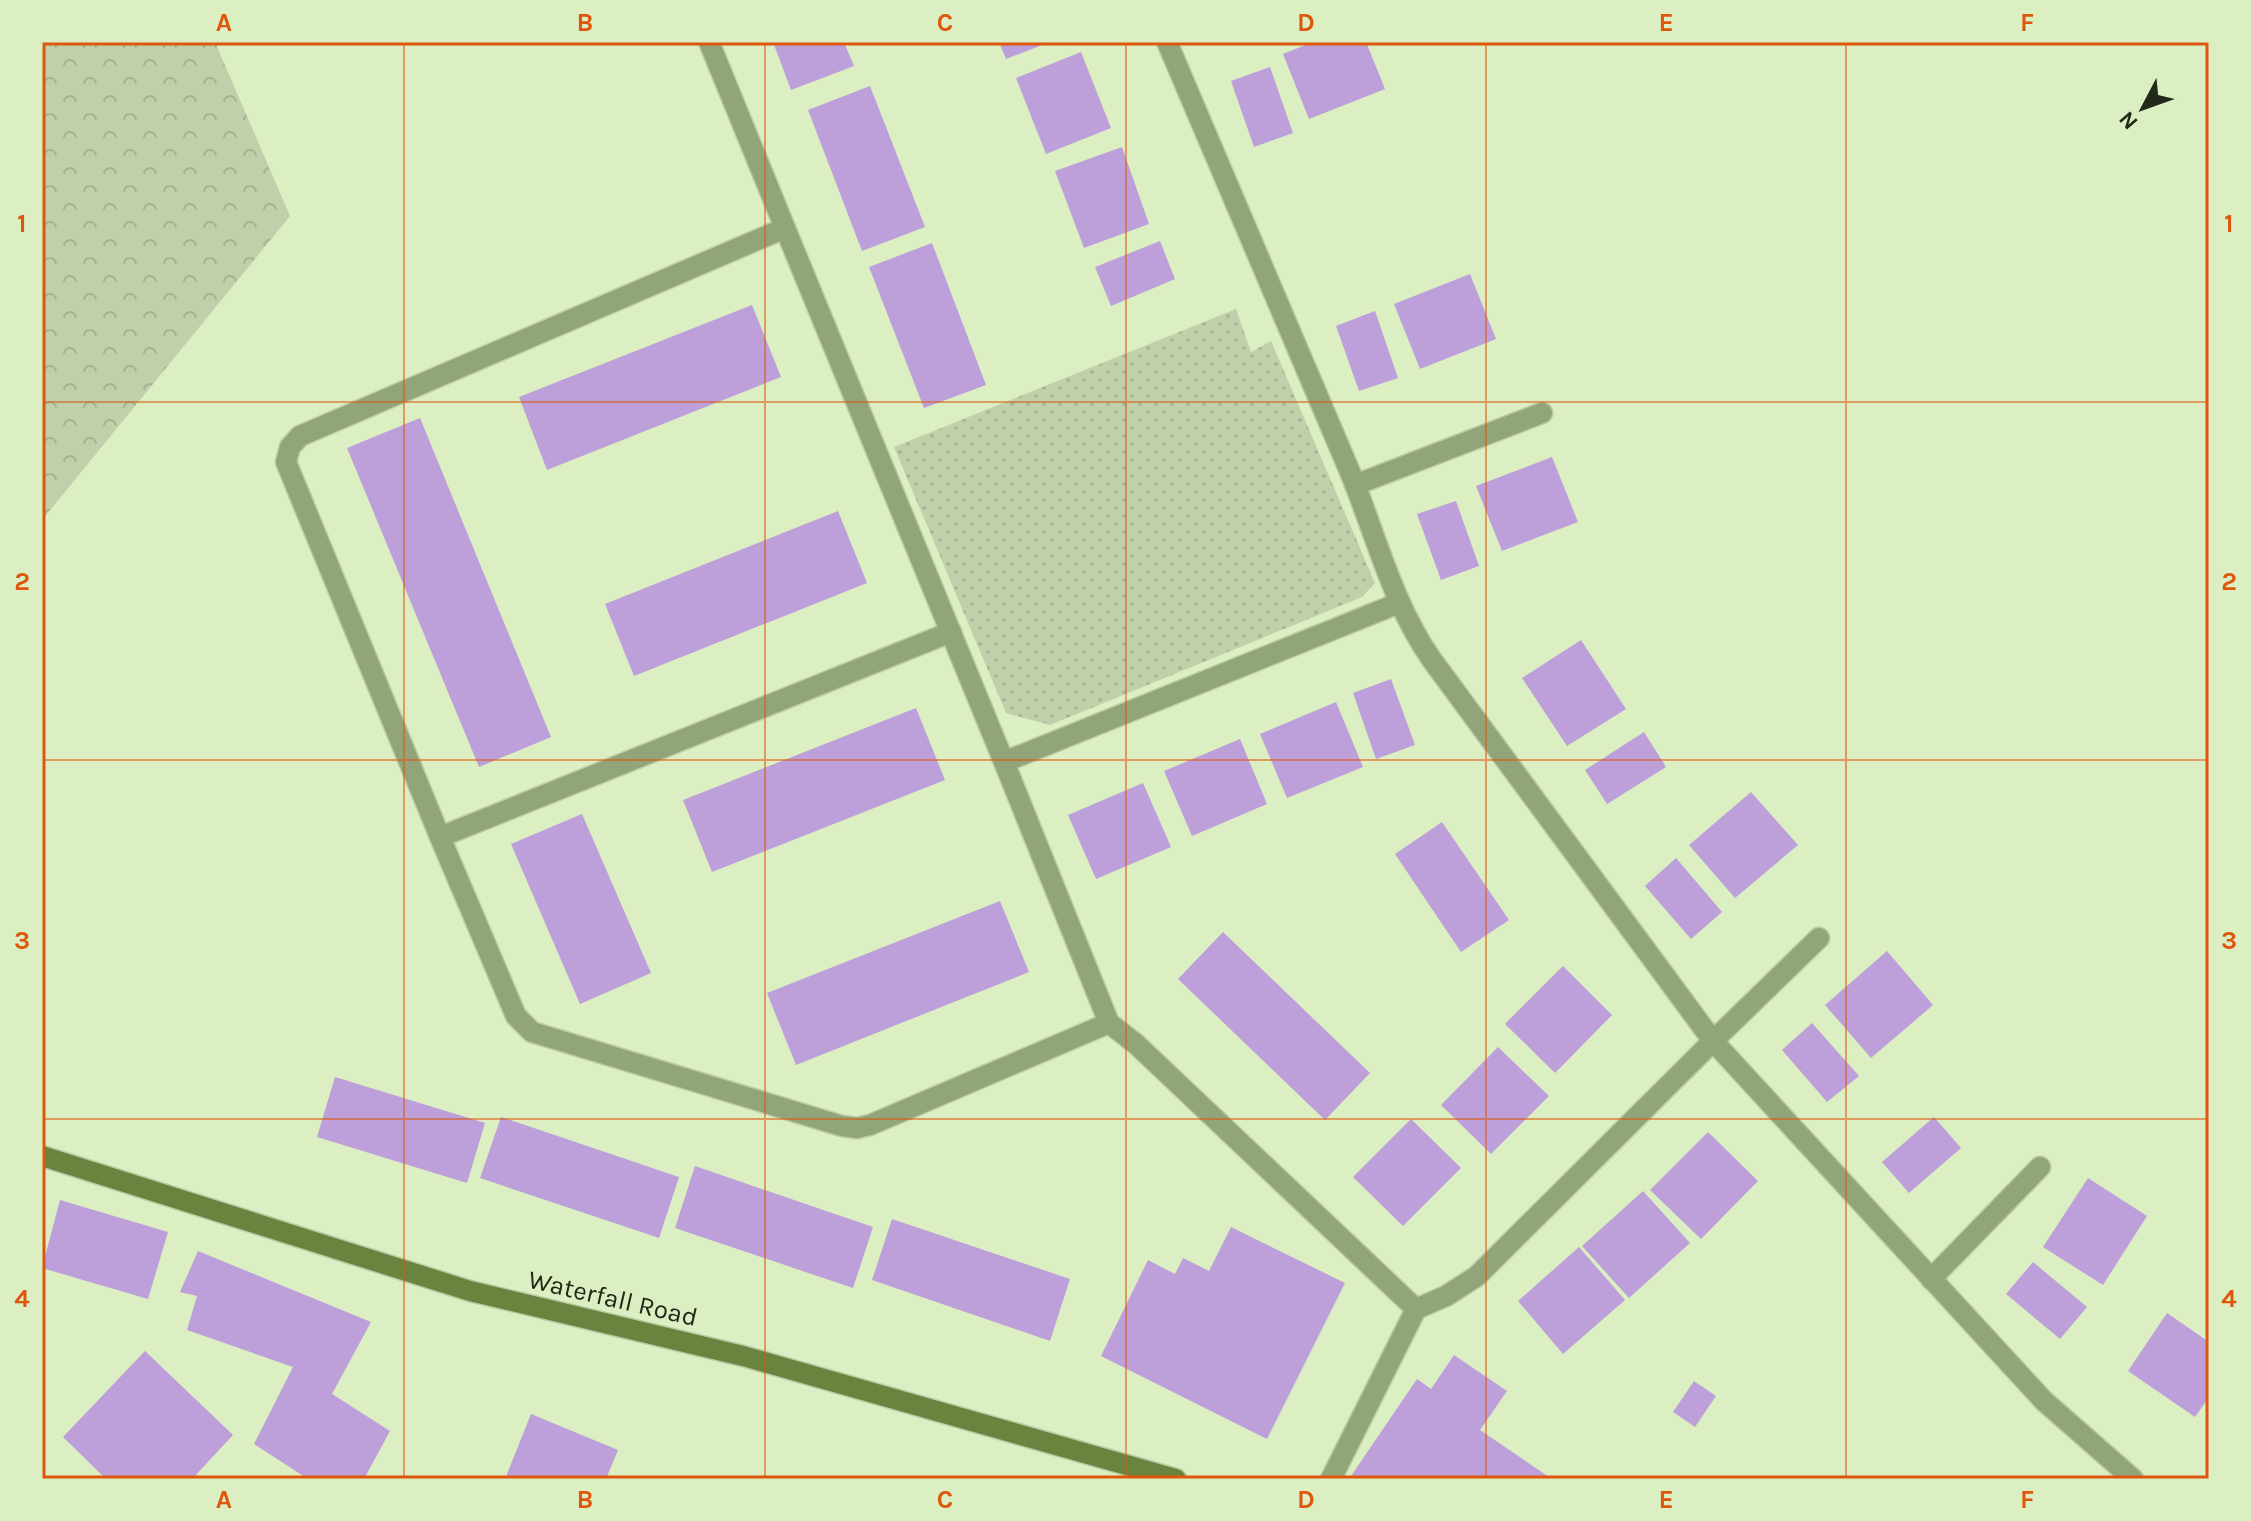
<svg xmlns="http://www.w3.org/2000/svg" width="2251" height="1521" font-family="Karla,sans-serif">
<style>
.grass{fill:url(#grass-dots)}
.forest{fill:url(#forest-crowns)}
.building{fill:#bd9fda}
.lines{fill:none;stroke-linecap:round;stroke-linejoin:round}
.street-casing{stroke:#bacba3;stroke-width:23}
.secondary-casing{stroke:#bacba3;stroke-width:23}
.street{stroke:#91a578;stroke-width:20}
.secondary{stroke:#69843f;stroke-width:20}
.grid{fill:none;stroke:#de570d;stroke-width:2;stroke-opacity:0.55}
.labels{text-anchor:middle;stroke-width:6;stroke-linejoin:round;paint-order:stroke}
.street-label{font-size:26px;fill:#222918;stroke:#dbefc2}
.neatline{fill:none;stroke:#de570d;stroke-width:3}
.grid-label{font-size:26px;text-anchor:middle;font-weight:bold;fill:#de570d}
</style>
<defs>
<pattern id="grass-dots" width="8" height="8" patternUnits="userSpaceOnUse" patternTransform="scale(2)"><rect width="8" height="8" fill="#bfd0aa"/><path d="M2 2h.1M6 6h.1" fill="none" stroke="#a4b392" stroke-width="1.8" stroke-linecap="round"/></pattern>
<pattern id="forest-crowns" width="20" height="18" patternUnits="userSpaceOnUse" patternTransform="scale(2)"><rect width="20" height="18" fill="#bfd0aa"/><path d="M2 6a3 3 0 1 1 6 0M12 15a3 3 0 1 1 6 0" fill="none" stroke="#a4b392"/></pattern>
</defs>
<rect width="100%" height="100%" fill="#dbefc2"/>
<polygon class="grass" points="1236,309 1251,352 1271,341 1375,583 1362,597 1050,725 1006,713 894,447"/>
<polygon class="forest" points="42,42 215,42 290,216 42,520"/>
<g class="building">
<polygon points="773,42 844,42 854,66 791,90"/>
<polygon points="999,42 1050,42 1006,59"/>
<polygon points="1313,42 1366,42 1385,89 1309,119 1283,54"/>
<polygon points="1081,52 1111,128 1046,154 1016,78"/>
<polygon points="1270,67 1293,133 1254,147 1231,81"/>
<polygon points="870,86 925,227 862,251 808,110"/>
<polygon points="1122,147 1149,224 1084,248 1055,171"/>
<polygon points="1160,241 1175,279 1111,306 1095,267"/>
<polygon points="932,243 986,385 924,408 869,267"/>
<polygon points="1470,274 1496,339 1420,369 1394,304"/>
<polygon points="752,305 781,377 547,470 519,397"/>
<polygon points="1375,311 1398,378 1359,391 1336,326"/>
<polygon points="420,418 551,737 479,767 347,448"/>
<polygon points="1552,457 1578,522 1502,551 1476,486"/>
<polygon points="1456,501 1479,566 1441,580 1417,514"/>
<polygon points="838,511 867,583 634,676 605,604"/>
<polygon points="1581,640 1626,709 1567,746 1522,678"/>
<polygon points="1391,679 1415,745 1376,759 1353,693"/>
<polygon points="1336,702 1363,767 1287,798 1260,734"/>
<polygon points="916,708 945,780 712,872 683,800"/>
<polygon points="1644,732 1666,767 1607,804 1585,770"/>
<polygon points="1240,739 1267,804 1192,836 1164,771"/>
<polygon points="1143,783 1171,847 1096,879 1068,815"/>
<polygon points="1751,792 1798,845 1735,898 1689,845"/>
<polygon points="582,814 651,973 580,1004 511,844"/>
<polygon points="1442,822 1509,920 1461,952 1395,854"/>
<polygon points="1676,858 1722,912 1691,939 1645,886"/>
<polygon points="1000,901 1029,972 796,1065 767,993"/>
<polygon points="1223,932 1370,1073 1325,1120 1178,979"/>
<polygon points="1887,951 1933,1005 1871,1058 1825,1005"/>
<polygon points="1563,966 1612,1015 1555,1073 1505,1024"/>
<polygon points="1812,1023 1859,1076 1827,1102 1782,1050"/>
<polygon points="1498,1047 1549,1096 1491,1154 1441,1105"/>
<polygon points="335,1077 485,1123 467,1183 317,1137"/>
<polygon points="501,1117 679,1177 659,1238 480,1178"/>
<polygon points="1934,1117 1961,1148 1909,1193 1882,1162"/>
<polygon points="1411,1119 1461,1168 1403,1226 1353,1177"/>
<polygon points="1708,1132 1758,1181 1701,1239 1650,1190"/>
<polygon points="695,1166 873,1227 853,1288 675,1228"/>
<polygon points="2088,1178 2147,1216 2103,1285 2043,1247"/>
<polygon points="1643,1191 1690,1243 1629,1298 1582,1246"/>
<polygon points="60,1200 168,1232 148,1299 42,1268"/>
<polygon points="892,1219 1070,1279 1050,1341 872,1280"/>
<polygon points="1231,1227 1345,1283 1267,1439 1101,1356 1148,1260 1175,1274 1183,1258 1209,1271"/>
<polygon points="1579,1247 1625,1300 1563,1354 1518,1301"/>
<polygon points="198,1251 371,1322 332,1394 390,1431 364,1479 308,1479 254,1444 293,1367 187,1330 197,1296 180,1292"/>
<polygon points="2033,1262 2087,1307 2060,1339 2006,1294"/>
<polygon points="2167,1313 2209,1342 2209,1397 2195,1417 2128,1371"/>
<polygon points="145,1351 233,1435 192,1479 106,1479 63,1437"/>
<polygon points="1454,1355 1507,1391 1480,1430 1552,1479 1349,1479 1417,1379 1431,1389"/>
<polygon points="1694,1381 1716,1396 1695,1427 1673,1412"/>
<polygon points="531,1414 618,1450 606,1479 505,1479"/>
</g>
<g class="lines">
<g class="street-casing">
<g id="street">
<polyline points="709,42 785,228"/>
<path d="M 1167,42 C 1228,185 1289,328 1350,472 C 1376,535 1392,603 1432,660 L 1713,1041 L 1819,938"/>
<polyline points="1355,485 1542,413"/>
<polyline points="1399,603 1004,762 1109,1023 1136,1044 1416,1309"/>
<polyline points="951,632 440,837 516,1016 532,1032 842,1126 857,1128 870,1125 1109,1023"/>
<polyline points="440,837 286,462 290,447 300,436 785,228 1004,762"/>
<polyline points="1931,1279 2040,1167"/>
<polyline points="1331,1479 1416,1309 1446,1296 1477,1276 1713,1041 2044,1401 2133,1479"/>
</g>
</g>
<g class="secondary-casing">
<polyline id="secondary" points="42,1156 470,1291 743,1356 1176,1479"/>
</g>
<use href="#street" class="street"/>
<use href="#secondary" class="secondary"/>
</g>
<path class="grid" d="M 404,42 L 404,1479M 765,42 L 765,1479M 1126,42 L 1126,1479M 1486,42 L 1486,1479M 1846,42 L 1846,1479M 42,402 L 2209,402M 42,760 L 2209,760M 42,1119 L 2209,1119"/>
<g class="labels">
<g class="street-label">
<text transform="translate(613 1298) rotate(13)" y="9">Waterfall Road</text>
</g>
</g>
<rect width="2251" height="1521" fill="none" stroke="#dbefc2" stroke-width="88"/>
<g transform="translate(2143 108) rotate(229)" stroke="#dbefc2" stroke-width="6" paint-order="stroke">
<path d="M0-6L14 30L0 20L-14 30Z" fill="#222918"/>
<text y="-12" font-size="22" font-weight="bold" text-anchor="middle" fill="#222918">N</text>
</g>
<rect x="44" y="44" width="2163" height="1433" class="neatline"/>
<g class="grid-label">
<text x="224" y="31">A</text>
<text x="585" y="31">B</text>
<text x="945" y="31">C</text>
<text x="1306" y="31">D</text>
<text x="1666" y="31">E</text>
<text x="2027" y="31">F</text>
<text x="22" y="232">1</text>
<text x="2229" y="232">1</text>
<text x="22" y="590">2</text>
<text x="2229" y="590">2</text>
<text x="22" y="949">3</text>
<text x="2229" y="949">3</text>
<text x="22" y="1307">4</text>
<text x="2229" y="1307">4</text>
<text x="224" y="1508">A</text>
<text x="585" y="1508">B</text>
<text x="945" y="1508">C</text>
<text x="1306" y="1508">D</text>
<text x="1666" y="1508">E</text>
<text x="2027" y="1508">F</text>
</g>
</svg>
